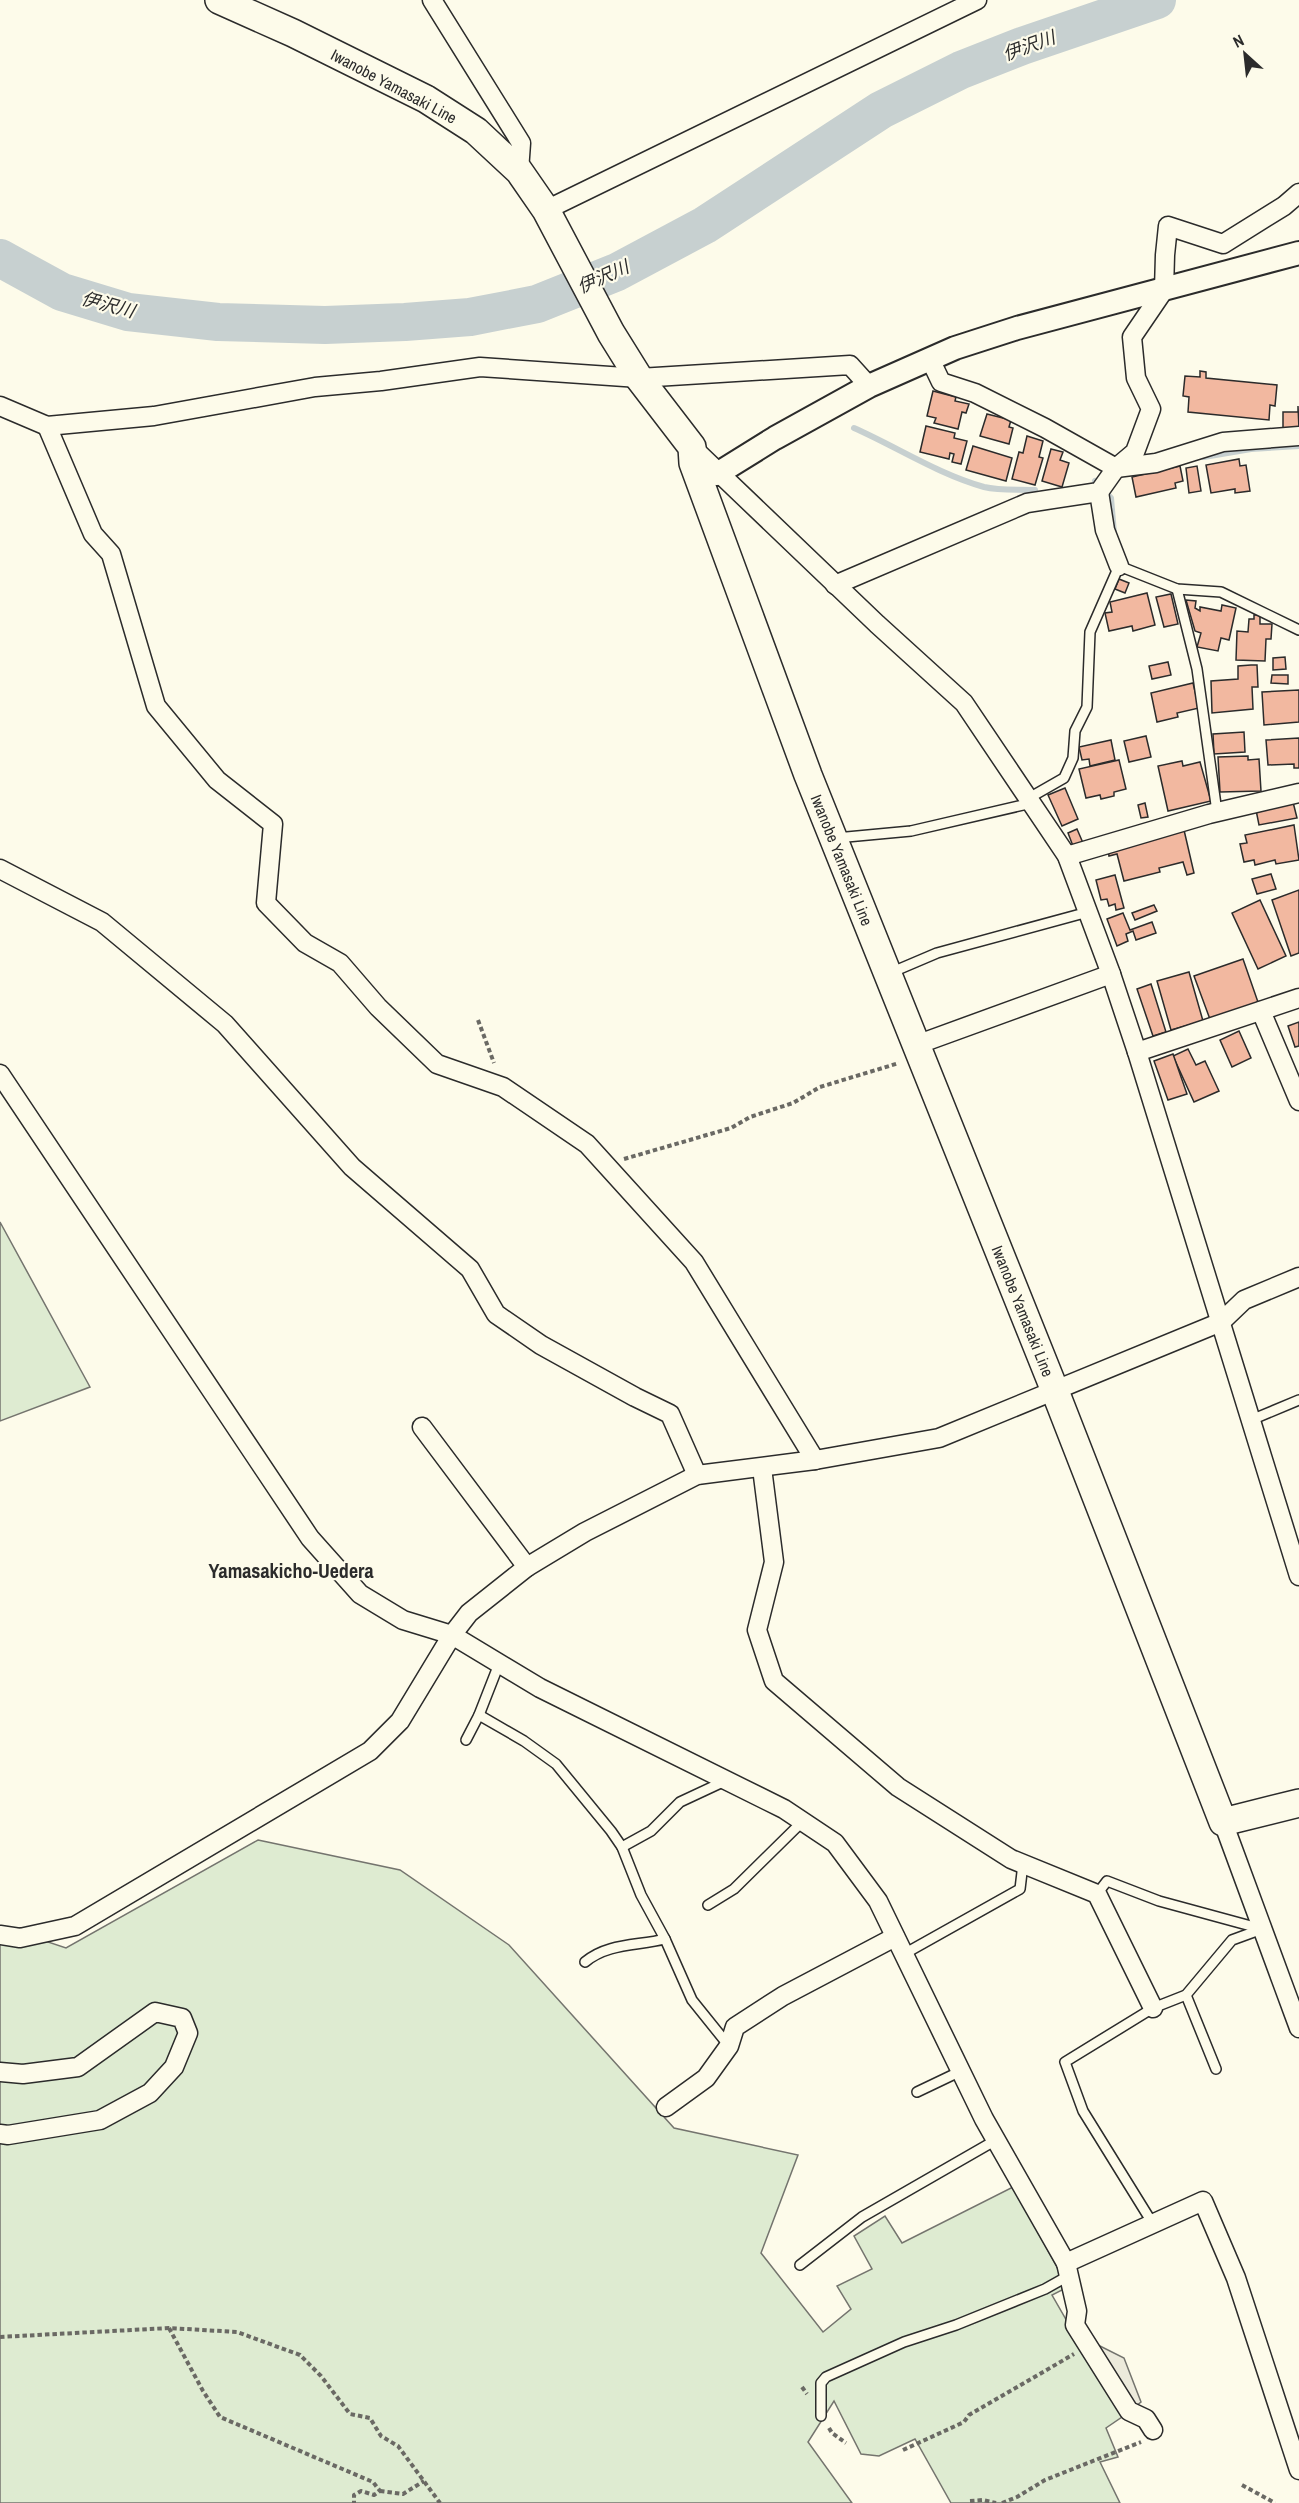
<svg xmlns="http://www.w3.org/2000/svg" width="1299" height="2503" font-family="'Archivo Narrow','Noto Sans JP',sans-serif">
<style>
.green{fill:#deebd1;stroke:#74746e;stroke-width:1.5}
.parking{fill:#eceadb;stroke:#74746e;stroke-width:1.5}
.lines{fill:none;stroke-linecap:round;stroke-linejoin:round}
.stream{stroke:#c7d0d0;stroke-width:6}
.river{stroke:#c7d0d0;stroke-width:38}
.building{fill:#f2b8a0;stroke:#2b2b2b;stroke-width:1.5}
.service-casing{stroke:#2b2b2b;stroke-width:12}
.minor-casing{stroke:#2b2b2b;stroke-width:21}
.tertiary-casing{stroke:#2b2b2b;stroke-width:26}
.secondary-casing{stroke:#2b2b2b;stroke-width:30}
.path{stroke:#6a6964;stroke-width:4;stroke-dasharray:4.5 3;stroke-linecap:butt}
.service{stroke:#fdfbea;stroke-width:9}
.minor{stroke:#fdfbea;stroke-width:18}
.tertiary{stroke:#fdfbea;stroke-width:22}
.secondary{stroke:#fdfbea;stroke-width:27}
.labels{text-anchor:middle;stroke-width:4.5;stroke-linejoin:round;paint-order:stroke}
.street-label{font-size:16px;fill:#2b2b2b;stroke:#fdfbea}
.water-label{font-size:18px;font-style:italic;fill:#2b2b2b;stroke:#fdfbea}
.quarter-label{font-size:20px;font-weight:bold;fill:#2b2b2b;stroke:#fdfbea}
</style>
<rect width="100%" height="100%" fill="#fdfbea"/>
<g class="green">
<polygon points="0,1222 90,1387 0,1421"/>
<polygon points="258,1840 400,1870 509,1945 674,2128 798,2155 761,2253 823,2332 851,2309 837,2286 872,2269 854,2236 885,2216 902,2243 1013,2187 1068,2287 1052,2295 1122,2417 1106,2428 1118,2457 1100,2462 1120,2503 951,2503 915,2439 879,2456 861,2454 834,2401 808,2442 852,2503 0,2503 0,1926 66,1948"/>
</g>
<polygon class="parking" points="1094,2343 1124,2358 1141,2402 1122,2417 1084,2350"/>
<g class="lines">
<g class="stream">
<path d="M 854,428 C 897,447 938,474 984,487 C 1000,491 1019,489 1035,490"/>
<polyline points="1204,457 1251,449 1299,446"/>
<polyline points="1095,481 1111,498 1114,533"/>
</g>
<polyline class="river" points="0,258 62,292 128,312 218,322 325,325 405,322 470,317 537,304 617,272 705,225 881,110 961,70 1022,46 1157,0"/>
</g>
<g class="building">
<polygon points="1200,371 1206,372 1206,378 1277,385 1275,406 1270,405 1269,420 1188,412 1189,397 1183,396 1185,376 1200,377"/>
<polygon points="933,391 956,397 955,401 969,404 966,413 962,412 958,429 934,423 936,418 927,416"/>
<polygon points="1298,406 1299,429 1283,429 1283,412 1298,412"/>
<polygon points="987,414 1011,420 1009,427 1013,428 1009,444 980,436"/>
<polygon points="926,426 955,433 954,438 967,441 961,464 952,462 954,454 950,453 949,459 920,452"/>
<polygon points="1027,436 1043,441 1039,457 1043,458 1035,485 1012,479 1019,452 1023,453"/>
<polygon points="973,446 1012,458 1006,481 966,470"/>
<polygon points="1051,449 1063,452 1060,460 1069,463 1062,487 1042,481"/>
<polygon points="1239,459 1240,466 1246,465 1250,491 1235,493 1235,489 1211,493 1206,465"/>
<polygon points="1180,466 1183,481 1175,483 1176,488 1136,497 1132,477"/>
<polygon points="1197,466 1201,491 1189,493 1186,468"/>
<polygon points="1119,579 1129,583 1125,593 1115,589"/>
<polygon points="1147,593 1155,625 1133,631 1132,626 1109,631 1105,613 1112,612 1110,602"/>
<polygon points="1171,594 1178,624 1164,627 1156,597"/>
<polygon points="1186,600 1196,601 1195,608 1200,611 1200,607 1221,611 1222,605 1236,608 1229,640 1221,638 1218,651 1197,647 1201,633 1195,631"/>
<polygon points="1254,615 1260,615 1260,624 1272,624 1271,639 1266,639 1265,661 1236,660 1237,631 1248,632 1249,619 1254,619"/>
<polygon points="1285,657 1286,669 1273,670 1273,658"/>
<polygon points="1168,662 1171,675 1152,679 1149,666"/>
<polygon points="1251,665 1257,665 1258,687 1252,687 1253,709 1212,713 1211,681 1238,679 1238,666"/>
<polygon points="1272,675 1288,675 1288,684 1271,683"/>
<polygon points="1193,683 1199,708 1177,713 1178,717 1157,722 1151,693"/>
<polygon points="1299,690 1299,722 1264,725 1262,692"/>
<polygon points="1244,732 1245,752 1214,754 1213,734"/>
<polygon points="1146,736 1151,757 1129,762 1124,741"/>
<polygon points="1299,738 1299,768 1294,768 1294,764 1268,765 1266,740"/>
<polygon points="1111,740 1115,760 1090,766 1089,759 1082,760 1079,747"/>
<polygon points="1248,756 1248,760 1259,759 1261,791 1220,792 1218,757"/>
<polygon points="1119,760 1126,789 1114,792 1114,796 1101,799 1100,795 1086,798 1079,769"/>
<polygon points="1182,761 1183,766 1200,762 1211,801 1168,811 1158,766"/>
<polygon points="1065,788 1078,819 1062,826 1048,795"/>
<polygon points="1293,802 1297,818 1259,825 1256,810"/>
<polygon points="1145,803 1148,817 1141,818 1138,805"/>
<polygon points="1294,825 1299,860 1276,864 1275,860 1255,865 1254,860 1244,862 1240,844 1247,843 1245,835"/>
<polygon points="1077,829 1083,843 1073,846 1068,833"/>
<polygon points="1184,830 1194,873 1187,875 1183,862 1159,868 1160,872 1124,881 1117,854 1109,856 1108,850"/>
<polygon points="1271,874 1276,889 1257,894 1252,879"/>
<polygon points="1115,875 1124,908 1116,910 1115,904 1109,906 1107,899 1101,900 1096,880"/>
<polygon points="1299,890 1299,953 1291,956 1272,900"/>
<polygon points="1260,900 1286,956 1258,969 1232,913"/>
<polygon points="1154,905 1157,911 1135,920 1132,913"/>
<polygon points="1123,913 1130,930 1152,922 1156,933 1136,940 1133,931 1126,934 1128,941 1117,946 1107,919"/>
<polygon points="1243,959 1259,1005 1211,1022 1194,976"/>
<polygon points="1189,972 1203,1021 1171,1030 1157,981"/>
<polygon points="1151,984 1166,1032 1153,1036 1137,989"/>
<polygon points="1299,1022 1299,1046 1295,1047 1288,1026"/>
<polygon points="1239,1031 1251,1058 1232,1067 1220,1040"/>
<polygon points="1188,1049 1196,1065 1205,1061 1219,1091 1194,1102 1173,1056"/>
<polygon points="1173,1054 1187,1094 1168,1100 1154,1061"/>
</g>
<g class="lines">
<g class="service-casing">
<g id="service">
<polyline points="1177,589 1197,669 1217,812"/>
<polyline points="1029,798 1064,778 1073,758 1075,731 1087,707 1090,632 1119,566 1177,589 1221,592 1299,630"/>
<polyline points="836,838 911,831 1032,803"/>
<polyline points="890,973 937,953 1088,912"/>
<polyline points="1251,1420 1299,1400"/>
<polyline points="479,1715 524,1741 556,1764 611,1831 622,1847 641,1895 665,1939 692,2000 729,2046"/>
<polyline points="466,1740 479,1715 499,1664"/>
<polyline points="622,1847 651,1831 680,1802 725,1781"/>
<polyline points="1097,1894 1107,1881 1159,1901 1262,1929 1232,1940 1186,1995 1153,2008 1065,2062 1083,2111 1153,2224"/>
<polyline points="708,1905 734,1889 803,1821"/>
<polyline points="904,1954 1020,1889 1023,1864"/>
<path d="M 585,1962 C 608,1943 637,1946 665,1939"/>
<polyline points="1186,1995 1216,2069"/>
<polyline points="917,2092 961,2071"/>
<polyline points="800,2265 862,2217 996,2140"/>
<polyline points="821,2416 821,2383 826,2377 904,2342 956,2325 1045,2289 1070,2275"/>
</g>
</g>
<g class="minor-casing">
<g id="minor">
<polyline points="432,0 521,143 519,171"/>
<polyline points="546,210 977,0"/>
<polyline points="930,359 941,382 975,393 1045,428 1116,468 1156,463 1223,442 1299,436"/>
<polyline points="0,406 47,426 154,416 315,387 381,381 480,367 639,378 850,365 869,386"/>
<polyline points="47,426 93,534 111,554 156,706 217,780 273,824 266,903 305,943 340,963 378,1007 437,1064 503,1087 587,1144 694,1262 815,1460"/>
<polyline points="692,447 877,624 964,703 1067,856 1111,974 1137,1052 1299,1576"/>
<polyline points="1099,492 1105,530 1119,566"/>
<polyline points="835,585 1027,503 1099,492 1116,468 1135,452 1151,409 1136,378 1132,337 1164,290 1165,255 1168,226 1223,244 1284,206 1299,193"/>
<polyline points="1067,856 1209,814 1299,793"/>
<polyline points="0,869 102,922 225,1024 352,1167 470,1269 496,1314 541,1345 635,1397 670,1414 697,1475"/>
<polyline points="1261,1011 1299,1101"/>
<polyline points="916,1045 1111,974"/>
<polyline points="1137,1052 1299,998"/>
<polyline points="0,1074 310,1538 360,1594 403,1620 452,1635 540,1688 784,1809 835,1843 878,1901 984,2119 1066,2263 1203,2201 1236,2278 1299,2470"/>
<polyline points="422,1427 527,1567"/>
<polyline points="762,1468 774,1562 757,1630 774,1681 898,1787 1011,1859 1097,1894 1153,2008"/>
<polyline points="1223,1822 1299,2028"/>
<polyline points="0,1935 20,1938 75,1926 370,1751 400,1721 452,1635 469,1613 527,1567 585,1532 697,1475 815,1460 939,1438 1221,1322 1244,1300 1299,1277"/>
<polyline points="0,2072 23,2074 78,2067 155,2012 182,2018 188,2033 174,2067 150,2093 100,2120 8,2135 0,2134"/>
<polyline points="666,2107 706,2078 729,2046 735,2027 783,1996 895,1937"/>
<polyline points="1066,2263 1077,2311 1075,2325 1129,2411 1146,2419 1153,2430"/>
</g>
</g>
<g class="tertiary-casing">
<polyline id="tertiary" points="717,474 775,438 869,386 955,348 1017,328 1299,253"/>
</g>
<g class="secondary-casing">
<polyline id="secondary" points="219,0 293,33 426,99 476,131 519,171 546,210 611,333 639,378 692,447 693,463 808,775 1055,1391 1223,1822 1299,1803"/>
</g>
<g class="path">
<polyline points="478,1020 494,1063"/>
<polyline points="624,1159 731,1128 750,1117 793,1103 820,1087 899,1063"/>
<polyline points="169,2328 203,2391 220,2417 373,2482 380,2491 374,2495 361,2491 354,2495 354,2503"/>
<polyline points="0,2337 169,2328 237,2332 300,2355 321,2376 350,2414 370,2418 381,2436 398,2446 440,2503"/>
<polyline points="802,2387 807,2394"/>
<polyline points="829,2428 832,2433 846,2443"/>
<polyline points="903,2450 964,2422 969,2415 1074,2354"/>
<polyline points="1242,2485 1275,2503"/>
<polyline points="380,2491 403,2494 424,2481"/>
<polyline points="970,2501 983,2500 996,2503"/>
<polyline points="1002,2503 1017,2497 1045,2480 1141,2442"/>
</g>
<use href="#service" class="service"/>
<use href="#minor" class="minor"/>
<use href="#tertiary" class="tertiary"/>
<use href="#secondary" class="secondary"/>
</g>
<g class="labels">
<g class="street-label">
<text transform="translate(394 86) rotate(28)" y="6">Iwanobe Yamasaki Line</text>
<text transform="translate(842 860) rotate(68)" y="6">Iwanobe Yamasaki Line</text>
<text transform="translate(1023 1311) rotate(68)" y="6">Iwanobe Yamasaki Line</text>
</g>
<g class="water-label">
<text transform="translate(1029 46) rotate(-20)" y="6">伊沢川</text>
<text transform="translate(603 277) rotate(-24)" y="6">伊沢川</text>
<text transform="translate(108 305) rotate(15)" y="6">伊沢川</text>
</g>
<g class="quarter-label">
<text x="291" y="1578">Yamasakicho-Uedera</text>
</g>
</g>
<g transform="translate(1245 54) rotate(333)" stroke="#fdfbea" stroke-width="4.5" paint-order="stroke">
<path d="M0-4.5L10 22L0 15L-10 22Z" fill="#2b2b2b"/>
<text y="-9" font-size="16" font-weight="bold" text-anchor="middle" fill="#2b2b2b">N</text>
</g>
</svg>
